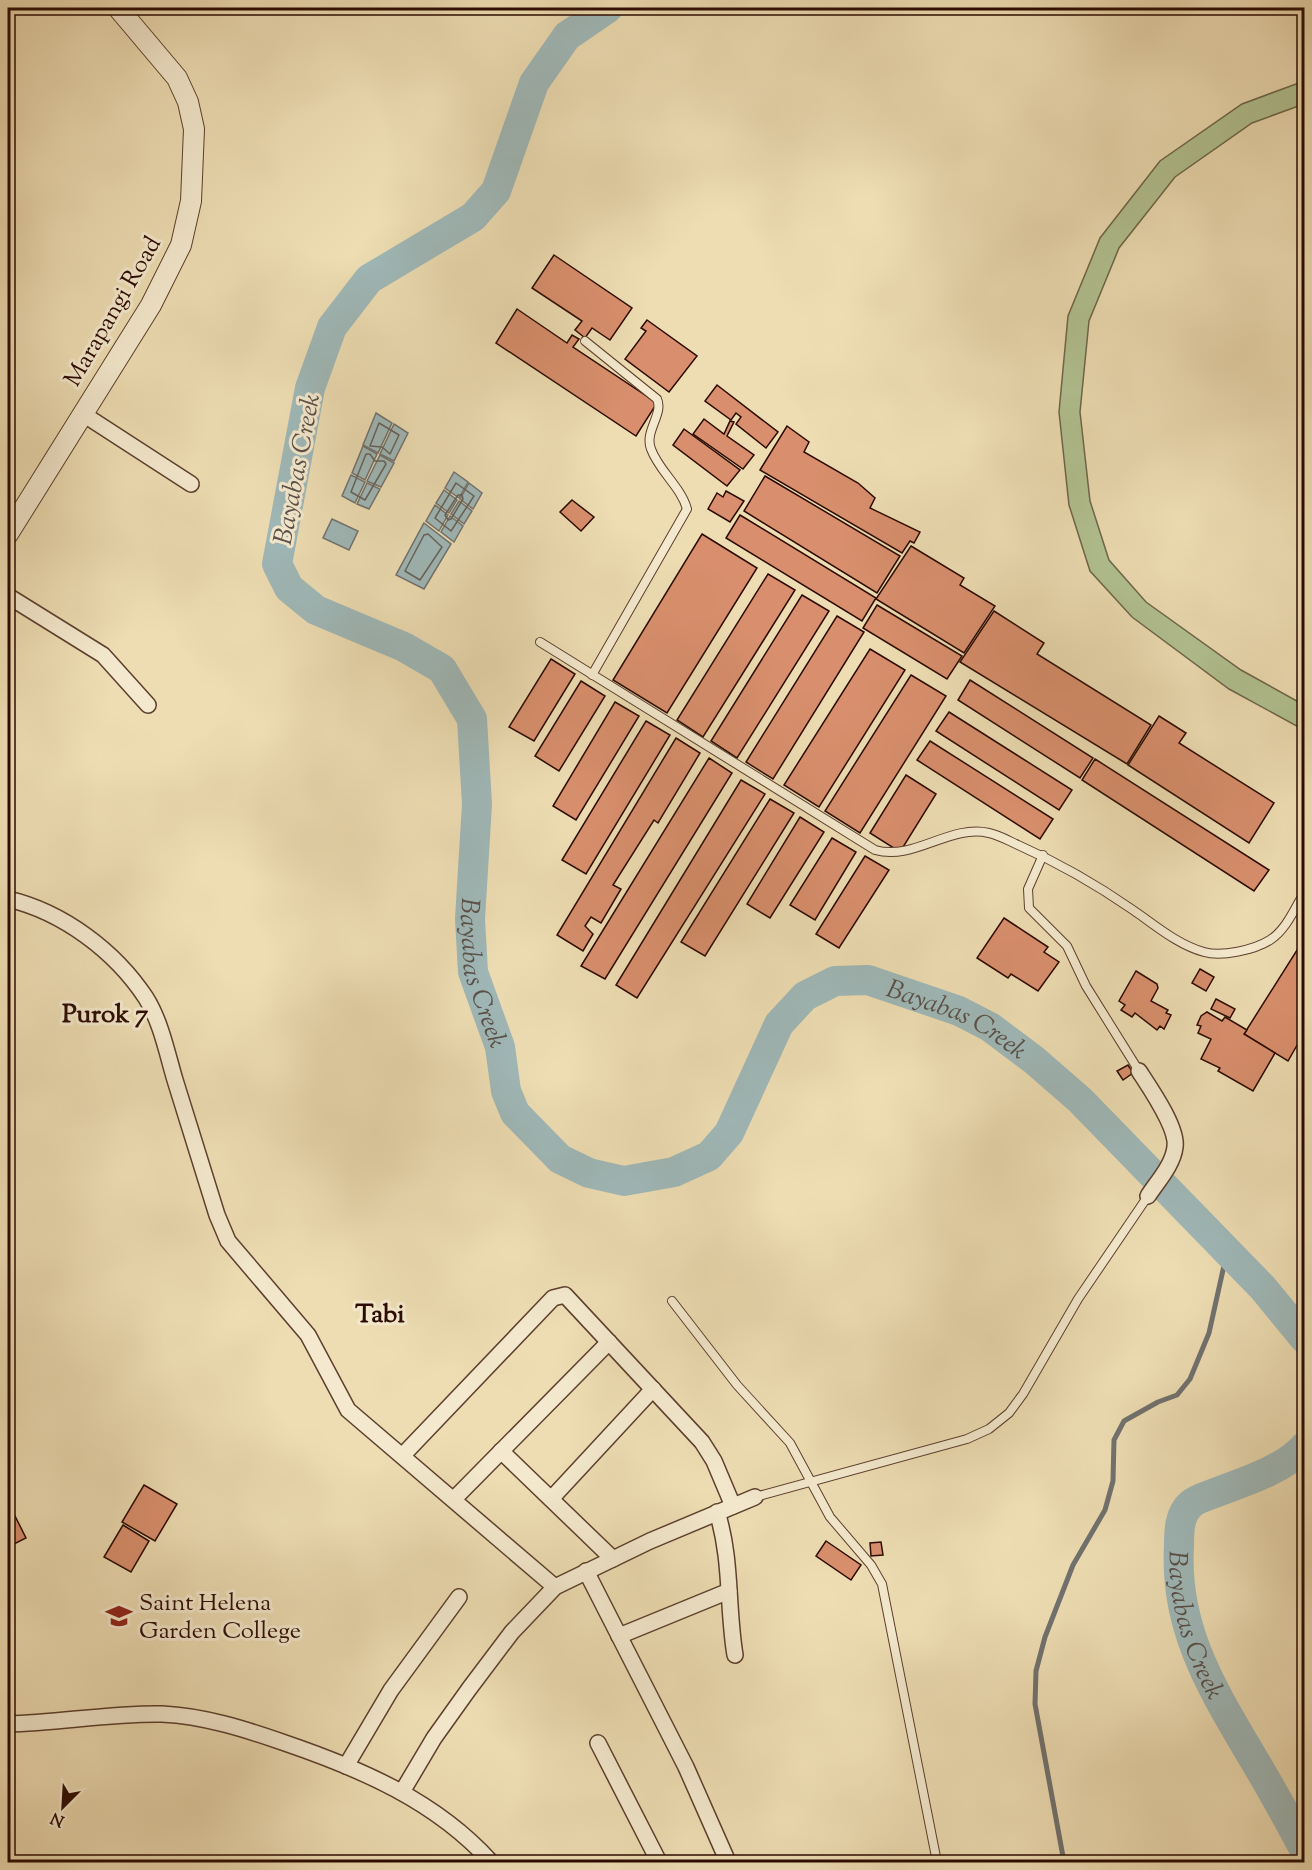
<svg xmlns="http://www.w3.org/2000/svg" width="1312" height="1870" font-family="'Sorts Mill Goudy',serif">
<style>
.green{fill:#b2c292;stroke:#6e664a;stroke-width:1.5}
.water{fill:#9fb8b8;stroke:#71726f;stroke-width:1.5}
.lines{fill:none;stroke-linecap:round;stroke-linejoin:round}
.shore{stroke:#65615c;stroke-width:1.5}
.stream{stroke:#71726f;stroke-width:5}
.river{stroke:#9fb8b8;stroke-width:30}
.building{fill:#d98f6d;stroke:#2b0a01;stroke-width:1.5}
.service-casing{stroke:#5c3f2e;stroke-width:10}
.minor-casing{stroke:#5c3f2e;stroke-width:18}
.tertiary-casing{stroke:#5c3f2e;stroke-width:22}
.service{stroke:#f4e9ce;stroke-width:8}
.minor{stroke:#f4e9ce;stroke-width:15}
.tertiary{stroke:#f4e9ce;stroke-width:20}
.labels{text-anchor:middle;stroke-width:6;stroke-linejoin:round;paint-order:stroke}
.street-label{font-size:24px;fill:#2b0a01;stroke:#f4e9ce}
.poi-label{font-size:24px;fill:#2b0a01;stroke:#f4e9ce;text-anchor:start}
.water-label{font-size:26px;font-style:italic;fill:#59504a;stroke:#f4e9ce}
.neighbourhood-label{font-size:26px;font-weight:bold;fill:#2b0a01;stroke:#f4e9ce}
</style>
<rect width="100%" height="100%" fill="#eeddb3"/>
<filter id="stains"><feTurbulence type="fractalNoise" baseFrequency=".00333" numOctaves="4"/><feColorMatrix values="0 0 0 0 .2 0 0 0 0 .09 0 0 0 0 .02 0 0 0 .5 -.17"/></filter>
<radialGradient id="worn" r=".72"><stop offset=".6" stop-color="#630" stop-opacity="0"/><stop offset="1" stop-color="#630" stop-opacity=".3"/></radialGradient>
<polygon class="green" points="1304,81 1304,104 1252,123 1175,177 1119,248 1089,321 1080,412 1090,501 1109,560 1146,602 1241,670 1304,705 1304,730 1229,689 1132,617 1090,571 1069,505 1059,412 1068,316 1100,238 1160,161 1242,104"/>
<g class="water">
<polygon points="376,413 392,423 378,453 363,445"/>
<polygon points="394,424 408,433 394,461 380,454"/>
<polygon points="363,446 377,454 365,480 352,473"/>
<polygon points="380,455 394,463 381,487 367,481"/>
<polygon points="454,472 468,482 459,498 445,488"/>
<polygon points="351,475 365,482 355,503 342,496"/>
<polygon points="367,483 380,489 369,509 357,504"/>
<polygon points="469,483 482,493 473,509 460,499"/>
<polygon points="444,490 457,500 449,513 436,503"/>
<polygon points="459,501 472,511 464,524 451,514"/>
<polygon points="435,505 448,515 439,531 426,521"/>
<polygon points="450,516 463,526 454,542 441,532"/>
<polygon points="332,519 358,531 349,550 323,538"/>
<polygon points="424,523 451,544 424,589 396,575"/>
</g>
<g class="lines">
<g class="shore">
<polygon points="379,423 399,435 390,454 382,447 370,446"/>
<polygon points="366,454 370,454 375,461 384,461 386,464 365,500 351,492"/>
<polygon points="456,483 474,496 451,531 435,518"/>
<polygon points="458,495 462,495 463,499 451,519 448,520 445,515"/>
<polygon points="428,534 442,547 420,580 405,571 424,535"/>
</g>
<polyline class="stream" points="1064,1862 1035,1704 1036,1671 1045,1637 1073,1565 1105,1510 1113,1481 1114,1440 1124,1421 1158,1402 1177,1395 1190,1379 1209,1333 1227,1252"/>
<g class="river">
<path id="s1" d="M 608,8 L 567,36 L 534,83 L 496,191 L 473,217 L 369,279 L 332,327 L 310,388 L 277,564 L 289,588 L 316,610 L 404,647 L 442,669 L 472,719 L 477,804 L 470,919 L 473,972 L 500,1047 L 506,1091 L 515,1113 L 560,1159 L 589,1173 L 624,1181 L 674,1172 L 709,1156 L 729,1133 L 779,1024 L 805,996 L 835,981 L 868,980 L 959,1011 L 990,1027 L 1034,1060 L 1080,1100 L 1263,1288 L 1304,1338"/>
<path id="s2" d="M 1304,1447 C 1284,1469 1247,1481 1220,1491 C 1211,1495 1198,1498 1191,1504 C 1179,1514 1179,1532 1179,1546 C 1174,1629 1213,1690 1253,1758 C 1271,1788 1288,1819 1304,1849"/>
</g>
</g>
<g class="building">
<polygon points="554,255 632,308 610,340 592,328 585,338 575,330 582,321 532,288"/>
<polygon points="517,309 567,343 572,335 579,339 573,347 657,403 636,436 496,343"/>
<polygon points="647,320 697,356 669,392 625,359 646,331 641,328"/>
<polygon points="717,385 778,432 766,448 736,424 741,417 736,413 731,420 705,401"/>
<polygon points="704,419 724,434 730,421 734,422 727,436 754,455 743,469 693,434"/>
<polygon points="787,426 809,442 804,452 858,483 875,498 870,508 920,532 914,543 910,541 902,553 760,470"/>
<polygon points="684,429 740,470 727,486 673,445"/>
<polygon points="765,476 900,556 877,593 744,511"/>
<polygon points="726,491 744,501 730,522 708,509 717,493 723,497"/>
<polygon points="572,500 594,517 581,531 560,512"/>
<polygon points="740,515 876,598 862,621 726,538"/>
<polygon points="702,534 757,568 667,713 613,680"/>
<polygon points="911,546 964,578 960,585 995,606 964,653 876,599"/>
<polygon points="768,574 795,590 703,737 677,720"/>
<polygon points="802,595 829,611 737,758 711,741"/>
<polygon points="877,605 962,656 947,679 863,628"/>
<polygon points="994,611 1044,643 1037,654 1151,725 1127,764 960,662"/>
<polygon points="837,616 864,632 773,779 746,762"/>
<polygon points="870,649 905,670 819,807 784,785"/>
<polygon points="551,659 575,674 534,741 509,727"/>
<polygon points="911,675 946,696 860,833 825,811"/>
<polygon points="970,680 1093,758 1080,778 958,700"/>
<polygon points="581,681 605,696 559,771 535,756"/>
<polygon points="615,702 639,716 576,820 553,806"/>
<polygon points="949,712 1072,790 1059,810 936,731"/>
<polygon points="1159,716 1186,733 1179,743 1274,803 1249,843 1128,765"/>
<polygon points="646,721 670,735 586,874 562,860"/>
<polygon points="676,738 700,753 658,823 654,820 613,885 621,889 601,923 591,917 585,926 593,934 583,951 557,935"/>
<polygon points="930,741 1053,819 1040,839 917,760"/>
<polygon points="709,758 732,773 605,979 581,966"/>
<polygon points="1095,759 1269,870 1254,891 1082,780"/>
<polygon points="906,775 936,794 900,852 870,833"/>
<polygon points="741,780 765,794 637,998 616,985"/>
<polygon points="770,799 794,813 705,956 681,942"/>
<polygon points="800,817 824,832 770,918 747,904"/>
<polygon points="832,838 856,852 815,920 790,905"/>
<polygon points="865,856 889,870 839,948 816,934"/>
<polygon points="1004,918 1048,947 1044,952 1059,962 1038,991 1011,974 1008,978 977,958"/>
<polygon points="1304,939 1304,1033 1288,1061 1244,1034"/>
<polygon points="1200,969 1214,977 1206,991 1192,983"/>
<polygon points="1136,971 1157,984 1158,988 1151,1001 1168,1010 1166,1013 1171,1015 1164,1029 1160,1026 1157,1030 1135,1013 1132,1017 1121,1010 1125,1005 1119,1001"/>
<polygon points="1216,999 1235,1009 1230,1018 1211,1009"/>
<polygon points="1207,1012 1222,1021 1225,1017 1247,1030 1244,1034 1275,1053 1253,1091 1218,1071 1220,1068 1201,1059 1211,1039 1198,1033 1201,1026 1197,1025 1201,1016"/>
<polygon points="1128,1065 1133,1073 1123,1080 1117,1071"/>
<polygon points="144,1485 177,1504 155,1541 122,1522"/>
<polygon points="8,1502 26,1538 8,1547"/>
<polygon points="123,1525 149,1541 131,1572 104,1557"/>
<polygon points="826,1541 861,1565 851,1580 816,1556"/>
<polygon points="881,1542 883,1555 871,1556 870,1543"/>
</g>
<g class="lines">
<g class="service-casing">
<g id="service">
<path d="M 585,341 L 657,399 C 664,414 644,431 651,449 C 659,471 681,487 687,509 L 592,675"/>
<path d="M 540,642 L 875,850 C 915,861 949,824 989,833 C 999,835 1009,841 1018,845 C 1059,863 1097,885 1133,910 C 1155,925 1178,945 1204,952 C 1222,957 1254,950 1270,940 C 1286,930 1295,908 1304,893"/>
<polyline points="1043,855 1028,889 1029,908 1067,946 1086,986 1139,1071"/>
<polyline points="672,1301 737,1385 790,1443 830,1517 871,1565 882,1584 937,1862"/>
<polyline points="755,1497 967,1439 989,1429 1009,1413 1023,1394 1078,1299 1148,1196"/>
</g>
</g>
<g class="minor-casing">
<g id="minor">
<polyline points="83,414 191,484"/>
<polyline points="8,596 103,655 148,705"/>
<path d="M 8,899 C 63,912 115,951 146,998 C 161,1022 167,1053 175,1080 C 189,1125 203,1170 217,1215 L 228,1241 L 308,1335 L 348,1410 L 555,1587"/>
<path d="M 1139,1071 C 1150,1088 1178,1128 1175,1147 C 1173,1165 1157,1182 1148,1196"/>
<polyline points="501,1451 613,1559"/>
<polyline points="403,1455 553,1298 565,1295 702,1442 714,1461 733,1506"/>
<polyline points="454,1499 609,1342"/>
<polyline points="551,1499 653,1389"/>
<path d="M 717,1512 C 732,1559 727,1607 735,1655"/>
<polyline points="586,1571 686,1767 728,1862"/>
<polyline points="619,1636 729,1591"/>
<path d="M 8,1724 C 59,1723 110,1713 162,1714 C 204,1716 245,1729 285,1743 C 361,1769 436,1801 491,1862"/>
<polyline points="598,1743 659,1862"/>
<polyline points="346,1766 391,1690 459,1597"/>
<polyline points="402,1792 434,1738 469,1689 512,1632 555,1587 650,1541 755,1497"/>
</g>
</g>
<g class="tertiary-casing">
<polyline id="tertiary" points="8,534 151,305 181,245 191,201 194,129 188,102 177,78 118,8"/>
</g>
<use href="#service" class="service"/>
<use href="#minor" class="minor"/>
<use href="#tertiary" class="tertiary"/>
</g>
<defs>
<g id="university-bare" transform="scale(2.07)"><path d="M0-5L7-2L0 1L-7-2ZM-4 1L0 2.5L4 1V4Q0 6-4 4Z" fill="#8f2418" stroke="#f4e9ce" stroke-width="2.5" paint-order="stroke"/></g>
</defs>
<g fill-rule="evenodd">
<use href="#university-bare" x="119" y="1616"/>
</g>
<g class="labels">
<g class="street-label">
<text transform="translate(112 311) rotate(-60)" y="8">Marapangi Road</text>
</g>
<g class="poi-label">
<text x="139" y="1610">Saint Helena<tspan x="139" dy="28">Garden College</tspan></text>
</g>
<g class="water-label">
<text transform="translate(296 469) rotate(-79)" y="9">Bayabas Creek</text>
<text dy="9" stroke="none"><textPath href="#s1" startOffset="1197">Bayabas Creek</textPath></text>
<text dy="9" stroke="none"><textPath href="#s1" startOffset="1917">Bayabas Creek</textPath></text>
<text dy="9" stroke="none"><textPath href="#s2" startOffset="254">Bayabas Creek</textPath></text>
</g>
<g class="neighbourhood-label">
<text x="105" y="1022">Purok 7</text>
<text x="380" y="1322">Tabi</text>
</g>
</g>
<rect width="1312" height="1870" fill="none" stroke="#eeddb3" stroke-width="30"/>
<rect x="9" y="9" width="1294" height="1852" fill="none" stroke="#2b0a01" stroke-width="3"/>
<rect x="15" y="15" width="1282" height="1840" fill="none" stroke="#2b0a01" stroke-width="1.5"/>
<g transform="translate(63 1807) rotate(204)" stroke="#f4e9ce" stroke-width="4.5" paint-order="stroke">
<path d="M0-4.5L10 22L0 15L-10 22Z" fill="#2b0a01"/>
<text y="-9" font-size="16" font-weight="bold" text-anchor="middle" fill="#2b0a01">N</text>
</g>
<rect width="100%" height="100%" filter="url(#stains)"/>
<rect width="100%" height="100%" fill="url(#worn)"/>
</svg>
